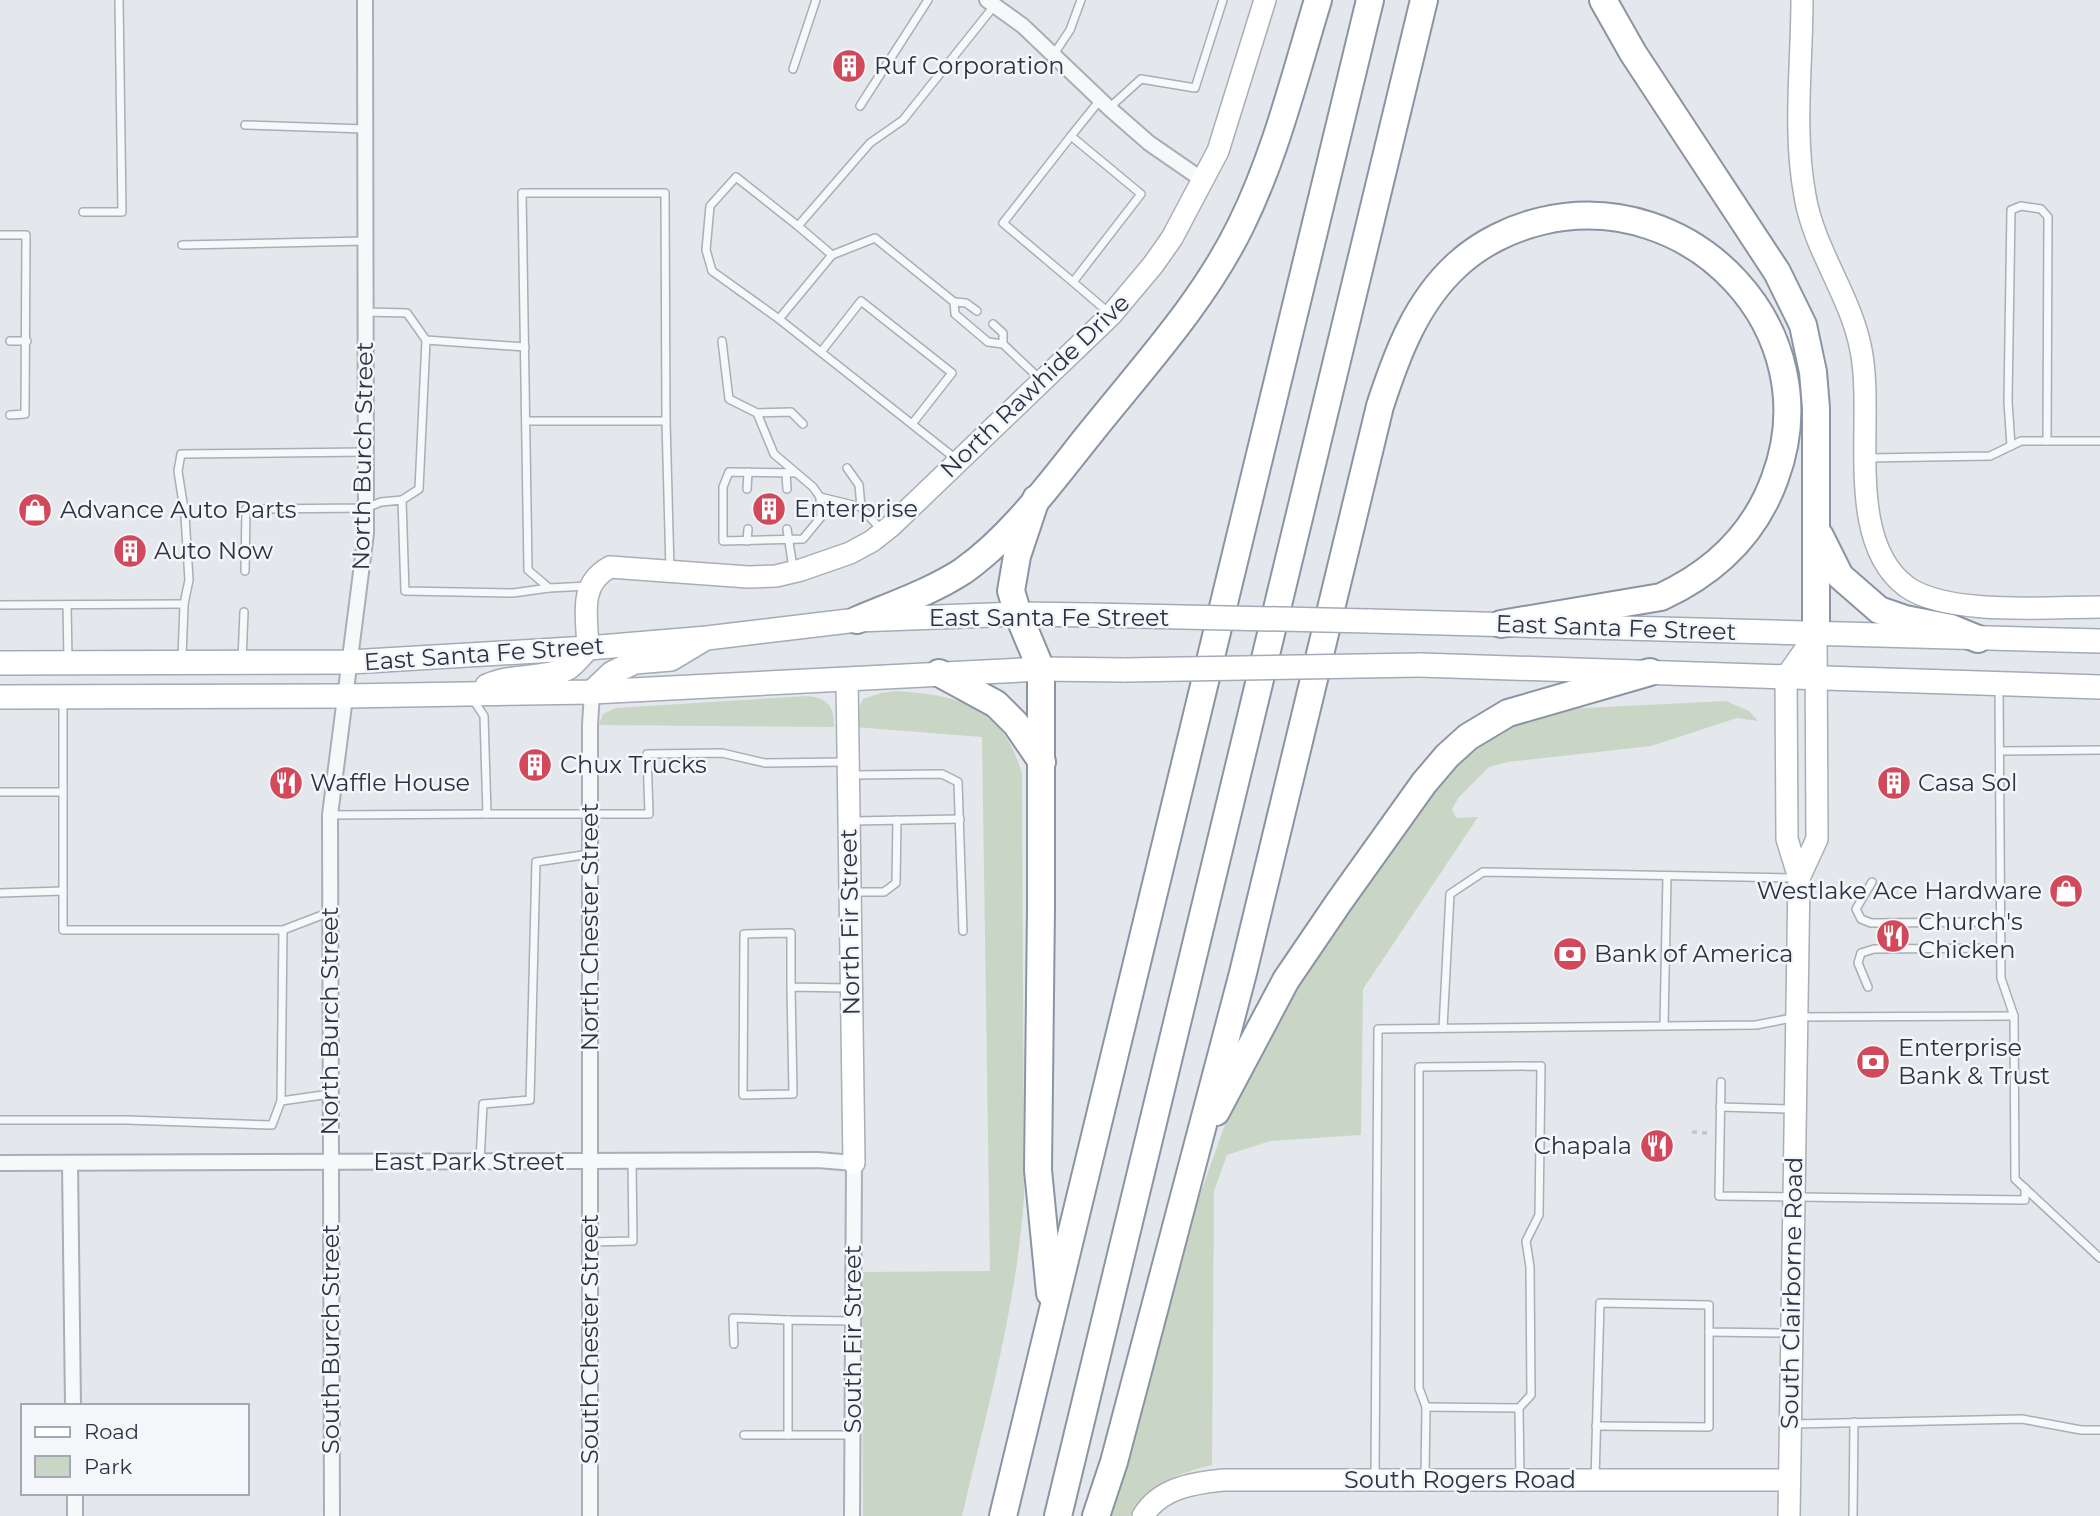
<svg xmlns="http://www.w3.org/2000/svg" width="2100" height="1516" font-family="Montserrat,sans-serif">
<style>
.green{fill:#c9d6c5}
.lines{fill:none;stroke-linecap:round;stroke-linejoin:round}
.lane-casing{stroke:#a9aeb7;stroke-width:10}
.street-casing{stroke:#a9aeb7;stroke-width:18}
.secondary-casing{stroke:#a9aeb7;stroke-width:24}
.primary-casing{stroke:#a3abb8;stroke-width:26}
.highway-casing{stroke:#8b94a3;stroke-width:30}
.path{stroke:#c2c5cb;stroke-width:3.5;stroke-dasharray:5 5;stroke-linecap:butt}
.lane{stroke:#f7f8fa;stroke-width:7}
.street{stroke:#f7f8fa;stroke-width:14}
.secondary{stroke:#fff;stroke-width:21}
.primary{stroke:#fff;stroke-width:23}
.highway{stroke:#fff;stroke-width:26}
.primary-bridge-casing{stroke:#a3abb8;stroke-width:26;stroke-linecap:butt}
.primary-bridge{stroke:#fff;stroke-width:23}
.labels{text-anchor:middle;stroke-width:5;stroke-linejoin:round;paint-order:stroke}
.poi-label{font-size:24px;fill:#2b3445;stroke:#f4f6f9;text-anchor:start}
.street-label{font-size:24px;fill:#2b3445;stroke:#f4f6f9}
</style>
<rect width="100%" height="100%" fill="#e4e7ec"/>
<g class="green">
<path d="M 896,691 C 961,696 1001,704 1022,773 L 1024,1196 C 1017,1305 987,1410 962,1516 L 863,1516 L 862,1272 L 990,1271 L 982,737 L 855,727 L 859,707 L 863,699 L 881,693 Z"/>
<path d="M 807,696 C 828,698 834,706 834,727 L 599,725 L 603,714 L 616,708 Z"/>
<path d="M 1726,701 L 1749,711 L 1758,721 L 1737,718 L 1651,746 L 1508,762 L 1489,767 L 1459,797 L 1452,809 L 1456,818 L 1478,817 L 1363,989 L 1361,1135 L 1270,1141 L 1227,1155 L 1214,1191 L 1212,1465 C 1175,1474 1152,1483 1130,1516 L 1109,1516 L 1196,1206 L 1233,1102 L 1255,1057 L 1316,956 L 1423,805 L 1460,758 L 1499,728 L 1564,709 Z"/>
</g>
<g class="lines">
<g class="lane-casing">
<g id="lane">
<polyline points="1054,54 1070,30 1081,0"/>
<polyline points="793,69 816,0"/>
<polyline points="1100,100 1071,136 1141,194 1073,282 1108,312"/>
<polyline points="860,106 928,0"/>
<polyline points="1109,108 1141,79 1195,88 1223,0"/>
<polyline points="245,125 365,129"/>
<polyline points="1071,136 1003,223 1073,282"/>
<polyline points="83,212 122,212 119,0"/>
<polyline points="0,235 26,235 25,414 10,415"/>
<polyline points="182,245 365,241"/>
<polyline points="832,255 875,238 954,302 955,314 988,342 1003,344 1041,380"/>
<polyline points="954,302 966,303 977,311"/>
<polyline points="366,312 407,313 426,340 525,347"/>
<polyline points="779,319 712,271 706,250 710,206 736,177 798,226"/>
<polyline points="993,324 1003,333 1003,344"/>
<polyline points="10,341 27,341"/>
<polyline points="722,341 729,399 757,413 774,454 813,487 820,497 821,517 803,539 723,541 723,487 729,472 796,473"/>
<polyline points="821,352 861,301 952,373 912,424"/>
<polyline points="757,413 791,412 803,424"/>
<polyline points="526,421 666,421 670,570"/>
<polyline points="2011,446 2008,402 2011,210 2021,206 2041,209 2048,217 2047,441"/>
<polyline points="1867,458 1990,456 2021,441 2100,441"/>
<polyline points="956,459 779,319 832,255 798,226 870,143 903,120 994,6"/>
<polyline points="847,468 859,485 861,507"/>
<polyline points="786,473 787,489"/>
<polyline points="747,489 748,472"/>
<polyline points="820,497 861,507 883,532"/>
<polyline points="402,500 419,489 426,340"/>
<polyline points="787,529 793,568"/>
<polyline points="747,541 748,529"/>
<polyline points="245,571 246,509 366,508 381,502 402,500 405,591 513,593 549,588"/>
<polyline points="588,586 549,588 528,570 522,193 665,193 666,421"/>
<polyline points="0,605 184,604"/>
<polyline points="67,605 68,660"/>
<polyline points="182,658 184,604 189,580 185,516 178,471 181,454 366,452"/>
<polyline points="242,660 244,612"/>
<polyline points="1999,689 2001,978 2014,1016 2015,1179 2100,1258"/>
<polyline points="472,698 484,716 487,814 649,814 647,754 722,753 765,763 845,762"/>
<polyline points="63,700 63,930 283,930 330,912"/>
<polyline points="2000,751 2100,750"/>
<polyline points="853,775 942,774 958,782 963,931"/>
<polyline points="0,792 63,792"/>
<polyline points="330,815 487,814"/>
<polyline points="853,821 960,819"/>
<polyline points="1872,882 1856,909 1861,919 1871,923 2000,922"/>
<polyline points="854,892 884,892 896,883 897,820"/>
<polyline points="0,893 63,891"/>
<polyline points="791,987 791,933 744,934 743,1095 793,1094 791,987 847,988"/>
<polyline points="1868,987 1858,963 1861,953 1874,949 2000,948"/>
<polyline points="1664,1026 1667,876"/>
<polyline points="1443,1028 1450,894 1483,872 1794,878"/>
<polyline points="1721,1082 1719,1196 2025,1200 2025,1188"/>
<polyline points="281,1101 283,930"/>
<polyline points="1720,1107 1791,1109"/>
<polyline points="0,1120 127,1120 272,1125 281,1101 330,1094"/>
<polyline points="480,1161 483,1104 530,1100 536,862 590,854"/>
<polyline points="591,1242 633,1241 632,1161"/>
<polyline points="734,1344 733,1318 788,1320"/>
<polyline points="1426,1407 1519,1408"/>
<polyline points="1794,1424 2022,1419 2081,1430 2100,1430"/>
<polyline points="1596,1426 1709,1427 1709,1332"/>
<polyline points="744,1435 788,1435 788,1320 852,1321"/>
<polyline points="788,1435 852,1435"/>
<polyline points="1375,1476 1378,1029 1756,1025 1797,1017 2014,1016"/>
<polyline points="1425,1476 1426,1407 1419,1388 1419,1067 1541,1066 1539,1215 1526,1241 1530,1267 1531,1395 1519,1408 1520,1479"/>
<polyline points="1595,1479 1600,1303 1709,1305 1709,1332 1788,1333"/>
<polyline points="1853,1516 1854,1422"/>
</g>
</g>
<g class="street-casing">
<g id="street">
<polyline points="987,0 1023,26 1109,108 1149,143 1204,181"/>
<polyline points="0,1163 818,1160 854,1163 852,1516"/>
<polyline points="70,1163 73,1406"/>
<polyline points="75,1493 75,1516"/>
<polyline points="332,1516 330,815 366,533 365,0"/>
<polyline points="590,1516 590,725 592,692"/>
</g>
</g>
<g class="secondary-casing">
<g id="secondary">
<path d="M 1802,0 C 1802,64 1793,132 1805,196 C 1814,250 1851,296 1861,350 C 1875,420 1843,540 1907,587 C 1949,616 2049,607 2100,607"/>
<path d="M 588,648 C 587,616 578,584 610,567 L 748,577 L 776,576 L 801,570 L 850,553 L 872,541 L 891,526 L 1111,315 L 1153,265 L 1172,238 L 1218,151 L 1265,0"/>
<polyline points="847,680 854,1163"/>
<polyline points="1799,878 1817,839 1816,634"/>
<path d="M 1143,1516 C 1160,1488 1193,1483 1223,1480 L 1789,1480"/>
<polyline points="1789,1516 1799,878 1787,839 1786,677 1816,634"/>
</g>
</g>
<g class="primary-casing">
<g id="primary">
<polyline points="1369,621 2100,641"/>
<polyline points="0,663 350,662 588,648 707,638 857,620 1018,614 1092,615"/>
<polyline points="1420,665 2100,687"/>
<path d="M 487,686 C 514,674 546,680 568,668 C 575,663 582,654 588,648"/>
<polyline points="592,692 612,673 635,662 671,659 701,641"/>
<polyline points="0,697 346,696 592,692 1041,669 1125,670"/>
</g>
</g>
<g class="highway-casing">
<g id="highway">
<polyline points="1603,0 1633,53 1777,272 1803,325 1813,372 1816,408 1816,634"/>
<polyline points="1036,499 1017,556 1011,591 1018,614 1041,669 1041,908 1038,1170 1050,1293"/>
<polyline points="1820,536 1840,576 1879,610 1905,619 1951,628 1978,639"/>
<path d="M 857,620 C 892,605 931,592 963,571 C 1013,536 1054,478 1092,431 C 1144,366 1204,301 1241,225 C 1276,154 1295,75 1318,0"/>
<polyline points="939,673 996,704 1016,724 1042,762"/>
<polyline points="1216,1112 1286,980 1339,902 1424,783 1447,756 1468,737 1508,713 1650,672"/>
<polyline points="1003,1516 1370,0"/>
<polyline points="1058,1516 1424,0"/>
<path d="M 1096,1516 L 1114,1462 L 1243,973 L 1380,406 C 1397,354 1416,302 1458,264 C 1481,243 1512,228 1542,221 C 1692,186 1830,330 1775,478 C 1755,534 1715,572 1661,597 L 1501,624"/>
</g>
</g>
<polyline class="path" points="1692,1132 1707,1133"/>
<use href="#lane" class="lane"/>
<use href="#street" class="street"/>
<use href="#secondary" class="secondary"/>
<use href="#primary" class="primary"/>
<use href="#highway" class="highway"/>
<g class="primary-bridge-casing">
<g id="primary-bridge">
<polyline points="1092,615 1369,621"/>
<polyline points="1125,670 1420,665"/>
</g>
</g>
<use href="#primary-bridge" class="primary-bridge"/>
</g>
<defs>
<g id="building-disc" transform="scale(1.75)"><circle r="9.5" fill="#d1495b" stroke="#f4f6f9"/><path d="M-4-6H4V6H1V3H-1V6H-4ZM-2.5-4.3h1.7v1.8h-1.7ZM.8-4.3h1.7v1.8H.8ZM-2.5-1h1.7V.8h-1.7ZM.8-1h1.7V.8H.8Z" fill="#fff"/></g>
<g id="shop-disc" transform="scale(1.75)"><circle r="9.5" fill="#d1495b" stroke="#f4f6f9"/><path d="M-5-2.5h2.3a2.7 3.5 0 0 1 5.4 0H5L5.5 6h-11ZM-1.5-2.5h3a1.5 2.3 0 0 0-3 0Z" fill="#fff"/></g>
<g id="restaurant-disc" transform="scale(1.75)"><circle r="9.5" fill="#d1495b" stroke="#f4f6f9"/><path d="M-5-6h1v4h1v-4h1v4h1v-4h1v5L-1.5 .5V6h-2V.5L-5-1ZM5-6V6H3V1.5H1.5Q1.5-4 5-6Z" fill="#fff"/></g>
<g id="bank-disc" transform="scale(1.75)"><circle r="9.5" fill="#d1495b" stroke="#f4f6f9"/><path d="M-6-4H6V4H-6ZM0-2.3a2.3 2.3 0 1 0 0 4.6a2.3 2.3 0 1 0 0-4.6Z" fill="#fff"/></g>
</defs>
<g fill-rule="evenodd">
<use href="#building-disc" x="849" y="66"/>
<use href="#building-disc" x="769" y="509"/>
<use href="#shop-disc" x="35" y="510"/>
<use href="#building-disc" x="130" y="551"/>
<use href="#building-disc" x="535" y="765"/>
<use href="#restaurant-disc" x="286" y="783"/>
<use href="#building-disc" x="1894" y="783"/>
<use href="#shop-disc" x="2066" y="891"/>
<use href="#restaurant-disc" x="1893" y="936"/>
<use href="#bank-disc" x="1570" y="954"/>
<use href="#bank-disc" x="1873" y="1062"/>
<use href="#restaurant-disc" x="1657" y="1146"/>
</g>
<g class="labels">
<g class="poi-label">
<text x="874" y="74">Ruf Corporation</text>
<text x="794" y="517">Enterprise</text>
<text x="60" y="518">Advance Auto Parts</text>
<text x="154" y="559">Auto Now</text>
<text x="560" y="773">Chux Trucks</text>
<text x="310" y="791">Waffle House</text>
<text x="1918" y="791">Casa Sol</text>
<text x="2042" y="899" text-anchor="end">Westlake Ace Hardware</text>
<text x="1918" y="930">Church's<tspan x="1918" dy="28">Chicken</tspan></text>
<text x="1594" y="962">Bank of America</text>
<text x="1898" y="1056">Enterprise<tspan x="1898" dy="28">Bank &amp; Trust</tspan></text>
<text x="1632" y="1154" text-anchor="end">Chapala</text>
</g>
<g class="street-label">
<text transform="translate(1035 386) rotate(-44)" y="8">North Rawhide Drive</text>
<text transform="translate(363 456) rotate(-89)" y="8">North Burch Street</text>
<text x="1049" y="626">East Santa Fe Street</text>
<text transform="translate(1616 628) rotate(2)" y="8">East Santa Fe Street</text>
<text transform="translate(484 654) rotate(-4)" y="8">East Santa Fe Street</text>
<text transform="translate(850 922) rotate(-91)" y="8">North Fir Street</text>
<text transform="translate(590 927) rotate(-90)" y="8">North Chester Street</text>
<text transform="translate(330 1021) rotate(-90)" y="8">North Burch Street</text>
<text x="469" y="1170">East Park Street</text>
<text transform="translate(1792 1293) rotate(-89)" y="8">South Clairborne Road</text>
<text transform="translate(331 1339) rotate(-90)" y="8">South Burch Street</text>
<text transform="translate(590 1339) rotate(-90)" y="8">South Chester Street</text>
<text transform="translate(853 1339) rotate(-90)" y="8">South Fir Street</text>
<text x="1460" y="1488">South Rogers Road</text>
</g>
</g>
<rect x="21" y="1404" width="228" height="91" fill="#f4f6f9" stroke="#a4a8b1" stroke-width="2"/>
<rect x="35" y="1427" width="35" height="10" fill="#ffffff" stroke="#a4a8b1" stroke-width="2"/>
<text x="84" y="1439" font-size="21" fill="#2b3445">Road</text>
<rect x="35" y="1456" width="35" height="21" fill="#c9d6c5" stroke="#a4a8b1" stroke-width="2"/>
<text x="84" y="1474" font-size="21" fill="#2b3445">Park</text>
</svg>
